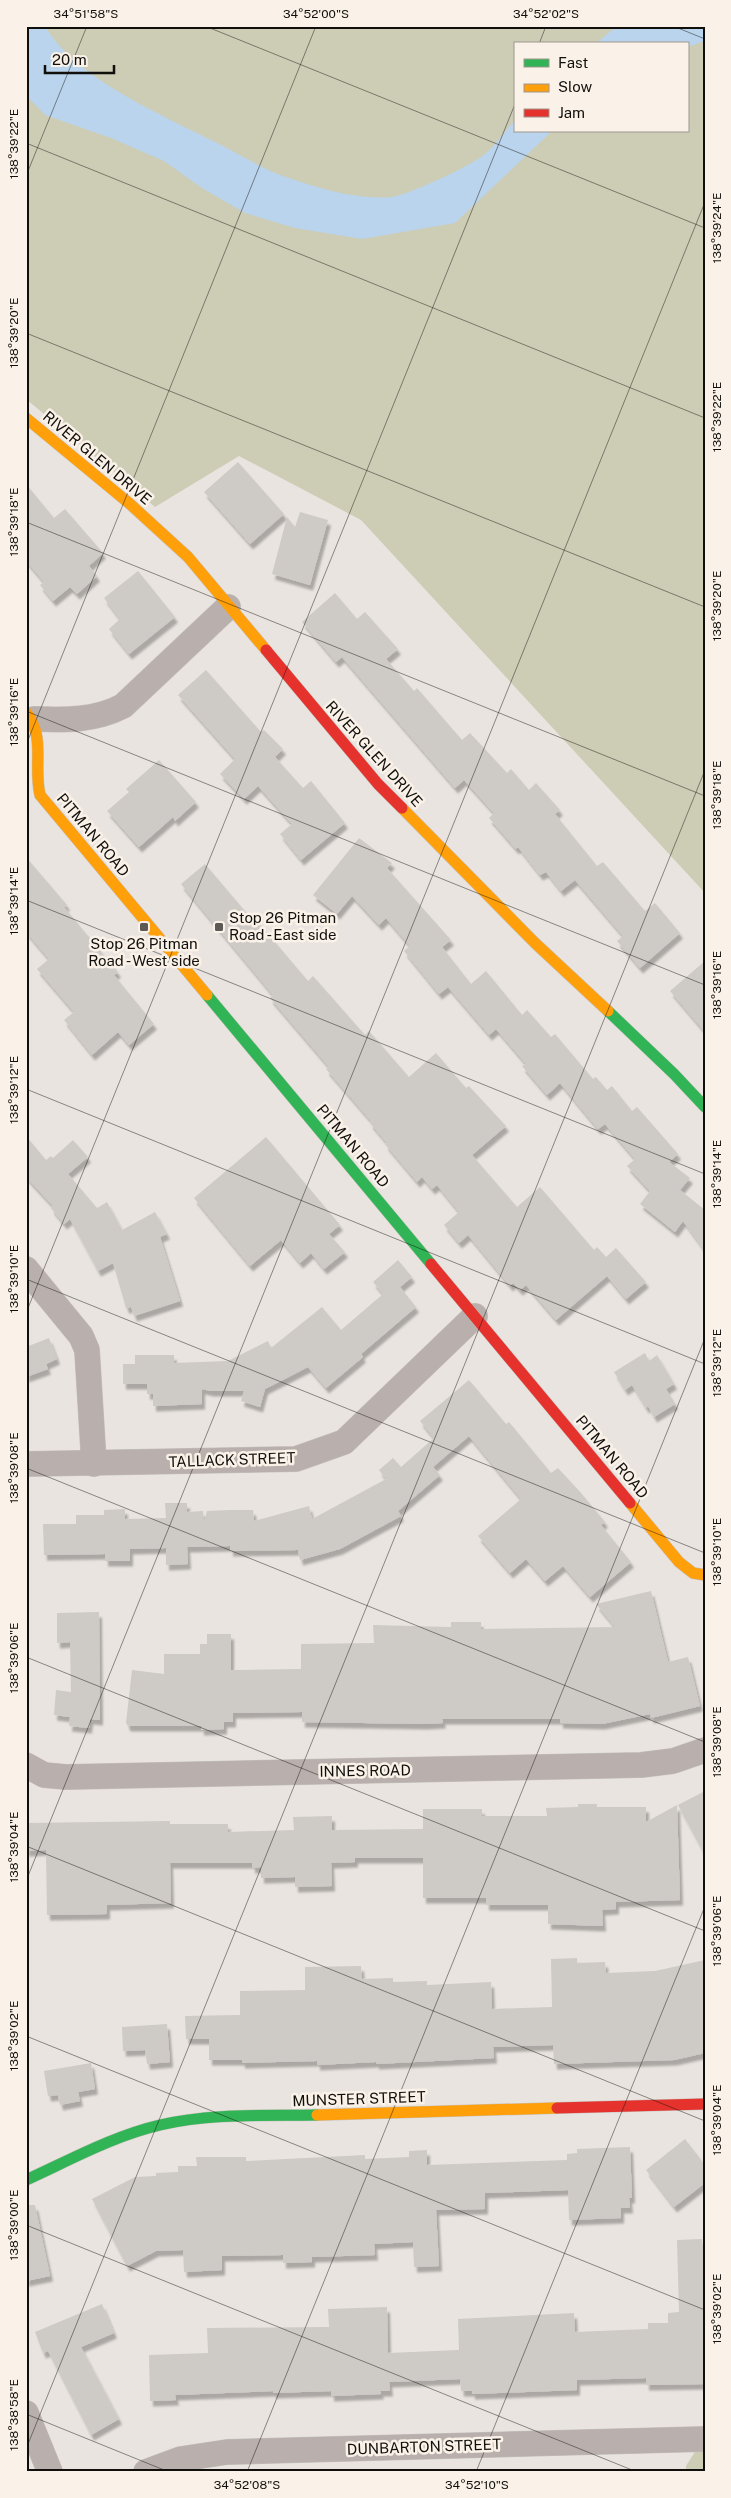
<svg xmlns="http://www.w3.org/2000/svg" width="731" height="2498" font-family="'Public Sans',sans-serif">
<style>
.green{fill:#cdcdb6;fill-rule:evenodd}
.water{fill:#b9d4ec}
.building{fill:#cecac6;filter:url(#shadow)}
.lines{fill:none;stroke-linecap:round;stroke-linejoin:round}
.street-casing{stroke:#c6c2be;stroke-width:26}
.fast-casing{stroke:#c6c2be;stroke-width:12}
.slow-casing{stroke:#c6c2be;stroke-width:12}
.jam-casing{stroke:#c6c2be;stroke-width:12}
.street{stroke:#b9b0ae;stroke-width:25}
.fast{stroke:#30b455;stroke-width:11}
.slow{stroke:#ff9f0a;stroke-width:11}
.jam{stroke:#e5322d;stroke-width:11}
.ticks{fill:none;stroke:#110f0c;stroke-width:1;stroke-opacity:0.45}
.poi-dot{fill:#5d5a56;stroke:#faf2e8;stroke-width:2}
.labels{text-anchor:middle;stroke-width:5;stroke-linejoin:round;paint-order:stroke}
.street-label{font-size:15px;fill:#110f0c;stroke:#faf2e8}
.poi-label{font-size:15px;fill:#110f0c;stroke:#faf2e8;text-anchor:start}
.neatline{fill:none;stroke:#110f0c;stroke-width:2}
.ticks-label{font-size:12px;text-anchor:middle;fill:#110f0c}
</style>
<defs>
<filter id="shadow"><feDropShadow dx="3" dy="5.5" stdDeviation="1" flood-color="#0004"/></filter>
</defs>
<rect width="100%" height="100%" fill="#e9e4df"/>
<g class="green">
<path d="M 26,26 L 705,26 L 705,893 L 361,520 L 239,456 L 155,507 L 26,399 ZM 515,44 L 687,44 L 687,131 L 515,131 Z"/>
<polygon points="698,2447 705,2447 705,2472 686,2472 686,2466"/>
</g>
<g class="water">
<path d="M 26,26 L 45,26 C 76,80 167,117 221,145 C 243,156 266,171 289,178 C 321,189 358,200 392,197 C 408,195 473,165 485,154 C 496,145 505,131 515,120 L 515,131 L 552,131 L 455,223 L 362,239 L 295,228 L 245,213 L 202,188 L 164,161 L 111,138 L 45,115 L 26,95 Z"/>
<polygon points="617,26 705,26 705,41 687,47 687,44 595,44"/>
</g>
<g class="building">
<polygon points="238,462 284,514 250,544 204,492"/>
<polygon points="26,484 54,518 65,509 103,553 89,566 97,576 77,594 70,587 53,601 40,585 44,582 26,561"/>
<polygon points="300,512 328,520 310,585 272,574 287,517 295,527"/>
<polygon points="138,571 175,617 129,654 109,629 120,619 104,598"/>
<polygon points="335,593 357,619 365,612 398,649 386,659 414,691 417,688 462,740 470,733 507,773 511,769 529,790 536,783 560,810 555,814 597,866 603,862 645,911 655,903 680,933 640,968 617,941 623,936 575,880 561,891 546,872 540,875 518,847 516,849 489,818 494,813 464,780 455,788 342,657 336,662 302,622"/>
<polygon points="206,670 261,732 264,730 283,749 275,757 303,788 311,781 345,823 301,860 280,834 292,824 258,786 244,799 220,774 235,759 178,695"/>
<polygon points="159,760 196,802 175,821 173,817 139,847 107,811 129,792 126,789"/>
<polygon points="359,838 392,863 387,868 451,940 442,947 471,984 486,971 522,1015 527,1010 551,1037 555,1034 593,1079 596,1077 607,1090 612,1086 632,1111 637,1107 678,1154 669,1162 690,1178 680,1190 705,1210 705,1251 683,1221 675,1232 640,1204 650,1191 627,1166 635,1159 605,1124 598,1129 560,1083 547,1095 522,1066 526,1064 496,1029 489,1035 448,987 439,994 404,951 410,946 386,918 379,925 352,896 337,914 313,895"/>
<polygon points="26,857 67,905 64,907 118,972 114,975 154,1024 129,1045 118,1032 92,1055 64,1020 74,1012 37,969 49,959 26,932"/>
<polygon points="205,864 250,917 252,915 308,981 313,976 365,1035 369,1031 409,1077 436,1053 466,1088 469,1086 493,1112 506,1126 472,1155 517,1207 540,1187 594,1250 597,1247 606,1257 616,1248 646,1282 626,1299 607,1276 556,1320 526,1285 520,1290 513,1283 510,1286 468,1235 459,1243 444,1225 459,1212 437,1185 432,1189 422,1177 417,1182 385,1144 387,1143 370,1123 371,1121 326,1069 329,1067 270,998 273,995 181,884"/>
<polygon points="705,961 705,1032 670,991"/>
<polygon points="26,1136 46,1160 51,1156 53,1158 73,1140 88,1157 68,1174 97,1208 107,1202 122,1230 155,1212 167,1234 160,1237 180,1301 134,1316 131,1307 126,1308 113,1263 98,1271 70,1219 64,1224 51,1208 53,1206 26,1177"/>
<polygon points="266,1137 340,1225 329,1234 345,1252 324,1269 311,1253 300,1263 281,1240 250,1266 194,1198"/>
<polygon points="398,1260 412,1277 400,1287 416,1307 361,1354 363,1357 326,1388 308,1367 265,1389 260,1407 241,1401 244,1391 211,1391 202,1389 202,1404 153,1406 153,1394 147,1394 147,1384 123,1384 123,1364 135,1364 135,1355 174,1355 174,1363 228,1361 268,1341 271,1348 322,1307 341,1330 383,1294 373,1282"/>
<polygon points="49,1338 57,1359 46,1364 48,1369 26,1377 26,1347"/>
<polygon points="645,1353 649,1361 657,1355 674,1384 666,1389 675,1404 654,1417 648,1406 646,1408 632,1385 625,1390 614,1372"/>
<polygon points="469,1380 506,1424 509,1422 551,1473 558,1468 581,1493 605,1522 601,1525 631,1562 590,1597 563,1566 545,1581 526,1559 510,1573 478,1536 521,1499 469,1436 433,1467 440,1475 398,1511 401,1516 340,1549 300,1560 298,1550 230,1551 230,1546 187,1547 188,1564 166,1565 166,1548 130,1549 130,1561 105,1561 105,1554 44,1555 43,1524 76,1524 76,1515 104,1515 104,1510 125,1509 125,1519 166,1518 165,1503 187,1503 187,1512 203,1511 204,1522 207,1511 230,1510 253,1510 254,1521 309,1506 312,1519 386,1479 379,1470 393,1458 401,1467 434,1438 420,1421"/>
<polygon points="651,1591 668,1662 688,1657 700,1706 651,1718 650,1714 602,1724 560,1723 560,1719 442,1719 443,1723 425,1724 302,1722 302,1712 233,1713 233,1722 224,1722 224,1729 201,1730 201,1726 128,1726 126,1723 132,1670 164,1674 164,1654 200,1654 200,1644 207,1644 207,1634 231,1634 231,1670 301,1669 301,1644 374,1643 373,1625 451,1627 451,1622 481,1622 481,1629 615,1627 596,1604"/>
<polygon points="99,1612 100,1720 90,1719 89,1728 69,1726 70,1717 54,1715 56,1690 71,1692 70,1642 57,1643 57,1613"/>
<polygon points="705,1791 705,1855 678,1805"/>
<polygon points="578,1804 597,1804 597,1807 646,1807 646,1822 677,1805 680,1900 616,1902 616,1909 602,1910 603,1926 548,1924 548,1905 486,1905 486,1898 423,1898 423,1858 355,1858 355,1862 331,1863 332,1886 295,1887 295,1877 261,1878 261,1867 252,1868 252,1863 170,1863 171,1903 107,1905 107,1914 47,1915 46,1850 26,1851 26,1823 170,1821 170,1824 228,1824 228,1832 294,1830 293,1817 332,1816 332,1830 423,1829 423,1809 482,1809 482,1816 547,1816 546,1808 578,1807"/>
<polygon points="577,1958 577,1963 605,1962 606,1973 655,1971 705,1960 705,2053 674,2060 554,2064 553,2045 493,2047 494,2058 376,2064 376,2062 317,2065 317,2061 242,2063 242,2060 209,2060 209,2039 186,2039 185,2016 240,2015 240,1991 305,1990 305,1967 361,1966 362,1979 393,1978 393,1982 427,1981 427,1985 491,1982 492,2009 552,2007 551,1959"/>
<polygon points="167,2024 170,2062 147,2064 145,2050 123,2051 122,2027"/>
<polygon points="91,2063 95,2089 78,2092 80,2101 60,2105 58,2095 48,2096 44,2071"/>
<polygon points="685,2139 705,2165 705,2183 674,2207 646,2170"/>
<polygon points="630,2147 632,2198 629,2198 630,2208 621,2208 621,2218 569,2220 568,2190 485,2193 485,2209 436,2210 439,2266 414,2267 413,2242 374,2244 375,2255 312,2257 312,2262 283,2263 283,2255 222,2256 222,2270 184,2272 183,2250 156,2251 127,2266 92,2199 135,2177 156,2176 156,2173 178,2172 178,2166 197,2166 196,2157 246,2157 246,2161 365,2155 365,2159 409,2157 409,2151 427,2150 427,2165 567,2160 567,2154 577,2153 577,2149"/>
<polygon points="26,2205 35,2205 50,2276 26,2281"/>
<polygon points="702,2239 703,2249 705,2249 705,2384 646,2385 646,2378 577,2380 577,2390 472,2394 472,2391 461,2391 460,2379 389,2382 390,2391 380,2391 381,2394 331,2396 331,2391 273,2393 273,2391 175,2395 176,2400 150,2401 149,2355 208,2353 207,2328 329,2327 328,2309 387,2307 388,2353 459,2350 458,2319 574,2313 575,2332 648,2329 648,2323 668,2323 668,2313 679,2312 677,2240"/>
<polygon points="102,2304 114,2333 81,2347 119,2419 91,2435 48,2351 43,2353 35,2332"/>
</g>
<g class="lines">
<g class="street-casing">
<g id="street">
<path d="M 34,719 C 65,720 94,721 123,706 L 228,607"/>
<polyline points="26,1269 81,1336 87,1350 94,1464"/>
<polyline points="26,1464 296,1459 344,1442 475,1316"/>
<polyline points="26,1765 44,1775 66,1777 641,1765 673,1761 705,1750"/>
<polyline points="26,2413 50,2472"/>
<polyline points="146,2472 181,2459 227,2452 705,2439"/>
</g>
</g>
<g class="fast-casing">
<g id="fast">
<polyline points="207,995 431,1264"/>
<polyline points="608,1011 674,1074 705,1107"/>
<path d="M 26,2180 C 70,2160 113,2136 160,2125 C 211,2113 266,2116 317,2115"/>
</g>
</g>
<g class="slow-casing">
<g id="slow">
<polyline points="26,418 130,504 188,557 266,650"/>
<path d="M 26,712 C 46,737 33,766 40,795 L 207,995"/>
<polyline points="402,808 535,943 608,1011"/>
<polyline points="630,1503 679,1562 693,1573 705,1575"/>
<polyline points="317,2115 557,2108"/>
</g>
</g>
<g class="jam-casing">
<g id="jam">
<polyline points="266,650 378,784 402,808"/>
<polyline points="431,1264 630,1503"/>
<polyline points="557,2108 705,2104"/>
</g>
</g>
<use href="#street" class="street"/>
<use href="#fast" class="fast"/>
<use href="#slow" class="slow"/>
<use href="#jam" class="jam"/>
</g>
<path class="ticks" d="M 205,26 L 705,228M 673,26 L 705,39M 539,44 L 546,26M 26,143 L 705,418M 26,176 L 87,26M 26,333 L 705,607M 26,522 L 705,796M 26,711 L 705,985M 26,745 L 316,26M 26,900 L 705,1174M 26,1089 L 705,1364M 26,1279 L 705,1553M 26,1313 L 515,104M 26,1468 L 705,1742M 26,1657 L 705,1931M 26,1846 L 705,2121M 26,1881 L 705,202M 26,2036 L 705,2310M 26,2225 L 637,2472M 26,2414 L 169,2472M 26,2449 L 705,770M 247,2472 L 705,1338M 476,2472 L 705,1906"/>
<g class="poi-dot">
<rect x="139" y="922" width="10" height="10" rx="2.5"/>
<rect x="214" y="922" width="10" height="10" rx="2.5"/>
</g>
<g class="labels">
<g class="street-label">
<text transform="translate(97 458) rotate(40)" y="5">RIVER GLEN DRIVE</text>
<text transform="translate(374 754) rotate(48)" y="5">RIVER GLEN DRIVE</text>
<text transform="translate(93 835) rotate(50)" y="5">PITMAN ROAD</text>
<text transform="translate(353 1146) rotate(50)" y="5">PITMAN ROAD</text>
<text transform="translate(612 1457) rotate(50)" y="5">PITMAN ROAD</text>
<text transform="translate(232 1460) rotate(-2)" y="5">TALLACK STREET</text>
<text transform="translate(365 1771) rotate(-1)" y="5">INNES ROAD</text>
<text transform="translate(359 2099) rotate(-2)" y="5">MUNSTER STREET</text>
<text transform="translate(424 2447) rotate(-2)" y="5">DUNBARTON STREET</text>
</g>
<g class="poi-label">
<text x="229" y="923">Stop 26 Pitman<tspan x="229" dy="17">Road - East side</tspan></text>
<text x="144" y="949" text-anchor="middle">Stop 26 Pitman<tspan x="144" dy="17">Road - West side</tspan></text>
</g>
</g>
<rect width="731" height="2498" fill="none" stroke="#faf2e8" stroke-width="55"/>
<rect x="514" y="42" width="175" height="90" fill="#faf2e8" stroke="#9d9790"/>
<rect x="524" y="59" width="25" height="8" fill="#30b455" stroke="#9d9790"/>
<text x="558" y="68" font-size="15" fill="#110f0c">Fast</text>
<rect x="524" y="84" width="25" height="8" fill="#ff9f0a" stroke="#9d9790"/>
<text x="558" y="92" font-size="15" fill="#110f0c">Slow</text>
<rect x="524" y="109" width="25" height="8" fill="#e5322d" stroke="#9d9790"/>
<text x="558" y="118" font-size="15" fill="#110f0c">Jam</text>
<path d="M45 65v8h69v-8" fill="none" stroke="#110f0c" stroke-width="2.5"/>
<text x="52" y="65" font-size="15" fill="#110f0c" stroke="#faf2e8" stroke-width="4" paint-order="stroke">20 m</text>
<rect x="28" y="28" width="676" height="2442" class="neatline"/>
<g class="ticks-label">
<text x="86" y="18">34°51'58"S</text>
<text x="316" y="18">34°52'00"S</text>
<text x="546" y="18">34°52'02"S</text>
<text transform="translate(14 144) rotate(-90)" y="4">138°39'22"E</text>
<text transform="translate(717 228) rotate(-90)" y="4">138°39'24"E</text>
<text transform="translate(14 333) rotate(-90)" y="4">138°39'20"E</text>
<text transform="translate(717 417) rotate(-90)" y="4">138°39'22"E</text>
<text transform="translate(14 522) rotate(-90)" y="4">138°39'18"E</text>
<text transform="translate(717 606) rotate(-90)" y="4">138°39'20"E</text>
<text transform="translate(14 712) rotate(-90)" y="4">138°39'16"E</text>
<text transform="translate(717 795) rotate(-90)" y="4">138°39'18"E</text>
<text transform="translate(14 901) rotate(-90)" y="4">138°39'14"E</text>
<text transform="translate(717 985) rotate(-90)" y="4">138°39'16"E</text>
<text transform="translate(14 1090) rotate(-90)" y="4">138°39'12"E</text>
<text transform="translate(717 1174) rotate(-90)" y="4">138°39'14"E</text>
<text transform="translate(14 1279) rotate(-90)" y="4">138°39'10"E</text>
<text transform="translate(717 1363) rotate(-90)" y="4">138°39'12"E</text>
<text transform="translate(14 1468) rotate(-90)" y="4">138°39'08"E</text>
<text transform="translate(717 1552) rotate(-90)" y="4">138°39'10"E</text>
<text transform="translate(14 1658) rotate(-90)" y="4">138°39'06"E</text>
<text transform="translate(717 1742) rotate(-90)" y="4">138°39'08"E</text>
<text transform="translate(14 1847) rotate(-90)" y="4">138°39'04"E</text>
<text transform="translate(717 1931) rotate(-90)" y="4">138°39'06"E</text>
<text transform="translate(14 2036) rotate(-90)" y="4">138°39'02"E</text>
<text transform="translate(717 2120) rotate(-90)" y="4">138°39'04"E</text>
<text transform="translate(14 2225) rotate(-90)" y="4">138°39'00"E</text>
<text transform="translate(717 2309) rotate(-90)" y="4">138°39'02"E</text>
<text transform="translate(14 2415) rotate(-90)" y="4">138°38'58"E</text>
<text x="247" y="2489">34°52'08"S</text>
<text x="477" y="2489">34°52'10"S</text>
</g>
</svg>
